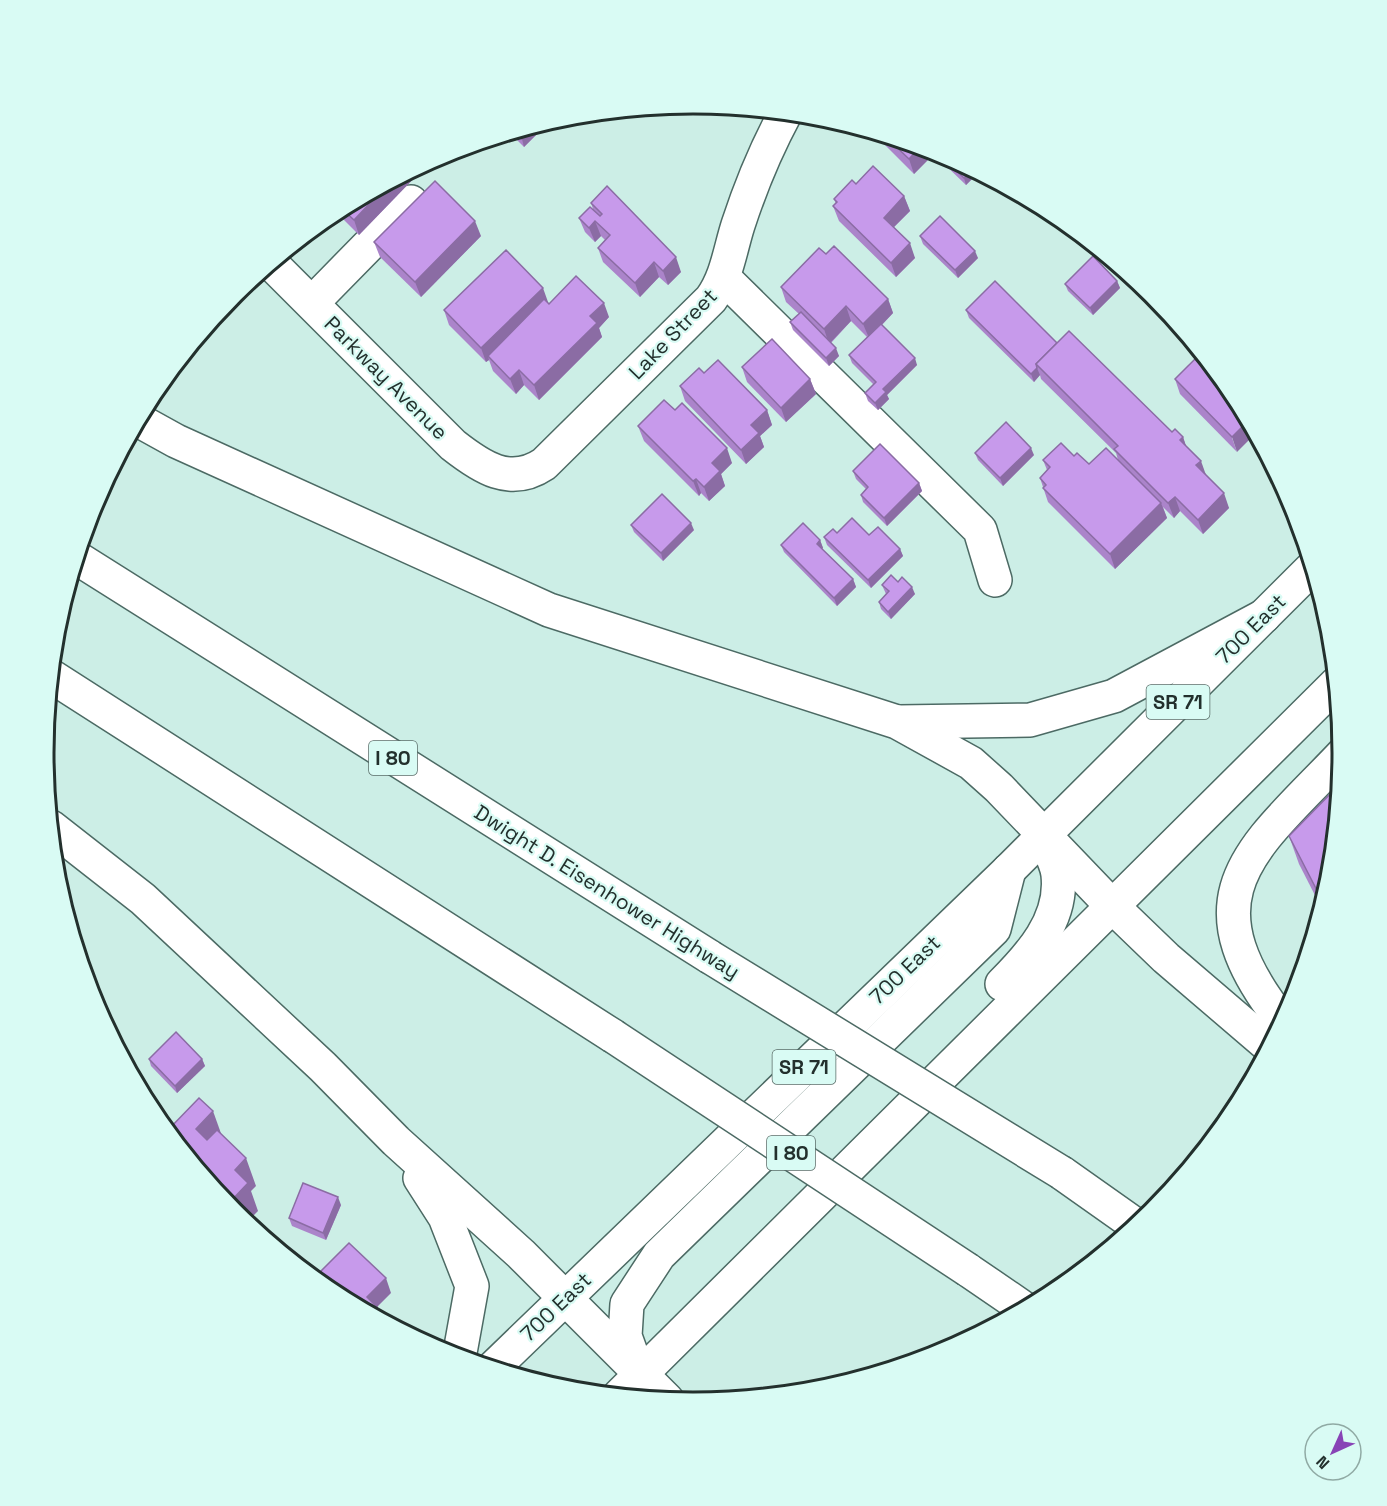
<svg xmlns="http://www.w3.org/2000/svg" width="1387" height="1506" font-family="'Space Grotesk',sans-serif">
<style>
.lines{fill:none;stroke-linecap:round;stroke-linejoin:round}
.minor-casing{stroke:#4c6a64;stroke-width:36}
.major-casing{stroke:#4c6a64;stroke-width:36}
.highway-casing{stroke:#4c6a64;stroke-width:36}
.minor{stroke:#fff;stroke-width:33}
.major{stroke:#fff;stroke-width:33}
.highway{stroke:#fff;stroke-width:33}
.highway-bridge-casing{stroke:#4c6a64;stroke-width:36;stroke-linecap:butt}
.highway-bridge{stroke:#fff;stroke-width:33}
.wall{fill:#ab84ca}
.shaded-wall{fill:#8b6ca4}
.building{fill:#c79aeb;stroke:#8b6ca4;stroke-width:1.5}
.labels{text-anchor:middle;stroke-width:4.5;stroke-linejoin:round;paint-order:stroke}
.shield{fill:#d9fbf4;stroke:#5a6d69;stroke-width:1.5}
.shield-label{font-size:20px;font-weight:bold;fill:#23302d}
.street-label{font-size:21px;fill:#23302d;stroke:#d9fbf4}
.rim{fill:none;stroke:#23302d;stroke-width:3}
</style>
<rect width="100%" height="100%" fill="#cceee6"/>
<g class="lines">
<g class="minor-casing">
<g id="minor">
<path d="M 271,263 L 453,445 C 481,467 510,487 544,464 L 711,299 C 727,277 730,250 738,225 C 751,185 766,149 786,112"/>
<polyline points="724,278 980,530 995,580"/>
<polyline points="312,303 411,202"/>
</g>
</g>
<g class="major-casing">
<g id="major">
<path d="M 1002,984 C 1030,956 1063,920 1058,875 C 1057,863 1048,848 1043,836"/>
<polyline points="493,1368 1009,870 1313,567"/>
<polyline points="639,1375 625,1336 627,1304 659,1255 994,929 1009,870"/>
<polyline points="619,1396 1337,683"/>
</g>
</g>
<g class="highway-casing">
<g id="highway">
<polyline points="138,420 176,441 549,610 897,722 971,763 999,788 1112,906 1166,958 1270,1047"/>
<polyline points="77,558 710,957"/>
<polyline points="51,676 613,1036"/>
<polyline points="899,722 1030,720 1114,696 1264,616"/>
<polyline points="51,827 143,899 323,1067 396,1141 521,1254 667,1400"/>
<path d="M 1283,1022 C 1181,894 1254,848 1343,754"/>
<polyline points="1062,1173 1137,1226"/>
<polyline points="420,1178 445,1217 472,1286 459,1358"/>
<polyline points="968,1270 1025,1309"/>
</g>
</g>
<use href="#minor" class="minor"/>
<use href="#major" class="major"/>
<use href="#highway" class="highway"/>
<g class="highway-bridge-casing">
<g id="highway-bridge">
<polyline points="710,957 1062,1173"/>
<polyline points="613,1036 968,1270"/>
</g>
</g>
<use href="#highway-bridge" class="highway-bridge"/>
</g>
<g class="wall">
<polygon points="549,121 549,122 524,147 510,133"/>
<polygon points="871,131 943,153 979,172 966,185 939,159 936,151 914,174"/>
<polygon points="416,168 418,174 359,235 335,211"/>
<polygon points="856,184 904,196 910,211 894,227 915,258 896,277 839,221 833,206 836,204 834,199"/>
<polygon points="591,203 681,272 668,285 659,277 640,297 603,262 598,248 605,240 601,236 595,242 585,232 579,218 593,209"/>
<polygon points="481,236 421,297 380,257 374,242"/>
<polygon points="920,236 978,258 958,278 923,244"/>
<polygon points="826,254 888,299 893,313 882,325 917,365 887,395 889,399 878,410 868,401 865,393 874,385 852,363 849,355 867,337 851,321 831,343 839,356 829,366 793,330 790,322 799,314 786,302 781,287"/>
<polygon points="1117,281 1120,288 1093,315 1068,291 1065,284"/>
<polygon points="548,302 549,304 609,317 599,328 602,337 539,400 524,385 516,394 493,371 489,360 486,362 449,325 444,310"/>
<polygon points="966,310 1057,343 1172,432 1183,437 1186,446 1229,508 1203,534 1180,511 1174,518 1163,507 1167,518 1115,569 1048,502 1040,478 1047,470 1043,460 1074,456 1089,464 1118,460 1116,453 1041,379 1040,375 1034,382 969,318"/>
<polygon points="1202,352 1237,452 1180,394 1175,379"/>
<polygon points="742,367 810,379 816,394 786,422 747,382"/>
<polygon points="704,373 767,410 772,425 760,436 764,447 746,464 685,401 680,386"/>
<polygon points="675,410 732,463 721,474 725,486 709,501 701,493 699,496 644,441 638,426"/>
<polygon points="975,453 1034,455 1003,486 978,460"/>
<polygon points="853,471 919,483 922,491 887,526 863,502 861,495 866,489 856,479"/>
<polygon points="631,525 694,530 663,561 634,532"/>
<polygon points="837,533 869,535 900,549 903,556 871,588 827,545 824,537"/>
<polygon points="820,540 823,548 822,549 853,579 856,587 837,606 784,552 781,545"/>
<polygon points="898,582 915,594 891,619 881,609 879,602 886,594 882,585"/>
<polygon points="1289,836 1331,880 1322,909 1299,864"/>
<polygon points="149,1059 202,1059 205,1066 177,1093 151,1066"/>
<polygon points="341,1205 326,1240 292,1226 289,1218"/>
</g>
<g class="shaded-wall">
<polygon points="549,121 549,122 524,147 522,139 536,125"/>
<polygon points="921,146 937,151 914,174 909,159"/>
<polygon points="416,168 418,174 359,235 354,220 392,180"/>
<polygon points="973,169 979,172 966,185 964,178"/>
<polygon points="904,196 910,211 889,232 884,218"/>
<polygon points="475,221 481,236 421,297 415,282"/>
<polygon points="595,221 601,236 595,242 589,228"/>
<polygon points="910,243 915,258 896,277 891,263"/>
<polygon points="975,251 978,258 958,278 955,270"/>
<polygon points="676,257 681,272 668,285 663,271"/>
<polygon points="654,262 659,277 640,297 635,283"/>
<polygon points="1117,281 1120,288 1093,315 1090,308"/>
<polygon points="543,288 548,302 488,356 489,360 486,362 481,348"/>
<polygon points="888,299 893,313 869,338 863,324"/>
<polygon points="604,303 609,317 599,328 602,337 539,400 534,385 590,316"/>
<polygon points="846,306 851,321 829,344 824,329"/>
<polygon points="836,348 839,356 829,366 826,358"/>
<polygon points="915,358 917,365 887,395 889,399 878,410 875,403 883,389"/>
<polygon points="1037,368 1040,375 1034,382 1031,374"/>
<polygon points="519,370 524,385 516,394 510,379"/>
<polygon points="810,379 816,394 786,422 781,408"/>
<polygon points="767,410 772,425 760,436 764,447 746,464 741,450 751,425"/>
<polygon points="1249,420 1256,433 1237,452 1232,437"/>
<polygon points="1183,437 1188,452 1180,440"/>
<polygon points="727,448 732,463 721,474 725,486 709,501 704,487 712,463"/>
<polygon points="1031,448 1034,455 1003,486 1000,478"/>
<polygon points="1201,461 1206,475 1196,465"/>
<polygon points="696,479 701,493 699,496 693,481"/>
<polygon points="919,483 922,491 887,526 884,518"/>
<polygon points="1224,493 1229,508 1203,534 1198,520"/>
<polygon points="1175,497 1180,511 1174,518 1168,503"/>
<polygon points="1161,503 1167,518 1115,569 1110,554"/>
<polygon points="691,523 694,530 663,561 661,553"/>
<polygon points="820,540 823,548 819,551 817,544"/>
<polygon points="900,549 903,556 871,588 868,580"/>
<polygon points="853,579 856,587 837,606 834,598"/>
<polygon points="912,587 915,594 891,619 888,612"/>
<polygon points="202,1059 205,1066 177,1093 175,1086"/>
<polygon points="213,1111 223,1139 206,1157 196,1129"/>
<polygon points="246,1158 256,1186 251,1191 258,1211 246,1223 231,1210 230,1202 235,1170"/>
<polygon points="338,1197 341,1205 326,1240 323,1233"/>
<polygon points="386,1278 391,1293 377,1307 381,1320 370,1314 367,1297"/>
</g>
<g class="building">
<polygon points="536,125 522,139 514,131"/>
<polygon points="884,135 921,146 909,159"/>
<polygon points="936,151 943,153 973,169 964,178"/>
<polygon points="873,166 904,196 884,218 910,243 891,263 833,206 837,202 834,199 852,180 856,184"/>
<polygon points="392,180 354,220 341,208"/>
<polygon points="435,181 475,221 415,282 374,242"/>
<polygon points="607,186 676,257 663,271 654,262 635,283 598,248 610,235 595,221 589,228 579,218 590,207 600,216 602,214 591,203"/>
<polygon points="940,216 975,251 955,270 920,236"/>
<polygon points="834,246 888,299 863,324 846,306 824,329 781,287 819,248 826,254"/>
<polygon points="506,250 543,288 481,348 444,310"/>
<polygon points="1093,256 1117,281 1090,308 1065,284"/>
<polygon points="576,276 604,303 590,316 597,323 534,385 519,370 510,379 488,356 544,299 549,304"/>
<polygon points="995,281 1057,343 1036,364 1037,368 1031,374 966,310"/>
<polygon points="801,312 836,348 826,358 790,322"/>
<polygon points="881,324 915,358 883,389 886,392 875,403 865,393 876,382 849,355"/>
<polygon points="1069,331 1172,432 1175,429 1183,437 1180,440 1201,461 1196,465 1224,493 1198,520 1175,497 1168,503 1114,449 1118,446 1036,364"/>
<polygon points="772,339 810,379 781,408 742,367"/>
<polygon points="1202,352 1234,392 1249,420 1232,437 1175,379"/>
<polygon points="718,360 767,410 751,425 759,433 741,450 680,386 699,368 704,373"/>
<polygon points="664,400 675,410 682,403 727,448 712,463 720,471 704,487 696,479 693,481 638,426"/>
<polygon points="1006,422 1031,448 1000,478 975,453"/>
<polygon points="1061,443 1074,456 1077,453 1089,464 1106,448 1161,503 1110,554 1043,488 1046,485 1040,478 1050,467 1043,460"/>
<polygon points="880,444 919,483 884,518 861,495 868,487 853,471"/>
<polygon points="662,494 691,523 661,553 631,525"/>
<polygon points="852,518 869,535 878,527 900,549 868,580 824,537 833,529 837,533"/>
<polygon points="803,523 820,540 817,544 853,579 834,598 781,545"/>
<polygon points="891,575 898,582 902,577 912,587 888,612 879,602 889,591 882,585"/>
<polygon points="1340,784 1331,880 1324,904 1289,836"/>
<polygon points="176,1032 202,1059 175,1086 149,1059"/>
<polygon points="199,1098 213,1111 196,1129 207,1140 217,1130 246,1158 235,1170 248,1183 230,1202 235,1207 231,1210 167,1131"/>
<polygon points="303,1183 338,1197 323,1233 289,1218"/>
<polygon points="349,1243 386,1278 367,1297 377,1307 370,1314 332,1293 314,1278"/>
</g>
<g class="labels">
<g class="shield">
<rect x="1146.5" y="685" width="63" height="34" rx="4.5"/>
<rect x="369" y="741" width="48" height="34" rx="4.5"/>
<rect x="772.5" y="1050" width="63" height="34" rx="4.5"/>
<rect x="767" y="1136" width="48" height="34" rx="4.5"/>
</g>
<g class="shield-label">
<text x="1178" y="709">SR 71</text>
<text x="393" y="765">I 80</text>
<text x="804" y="1074">SR 71</text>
<text x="791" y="1160">I 80</text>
</g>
<g class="street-label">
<text transform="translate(673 334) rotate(-46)" y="7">Lake Street</text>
<text transform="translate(386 378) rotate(45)" y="7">Parkway Avenue</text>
<text transform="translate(1251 629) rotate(-45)" y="7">700 East</text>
<text transform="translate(607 892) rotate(32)" y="7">Dwight D. Eisenhower Highway</text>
<text transform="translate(905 970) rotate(-44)" y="7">700 East</text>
<text transform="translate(556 1307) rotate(-44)" y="7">700 East</text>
</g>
</g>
<path d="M0 0H1387V1506H0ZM54 753a639 639 0 1 1 1278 0a639 639 0 1 1-1278 0Z" fill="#d9fbf4" fill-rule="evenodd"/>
<path class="rim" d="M54 753a639 639 0 1 1 1278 0a639 639 0 1 1-1278 0Z"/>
<g transform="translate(1333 1452) rotate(225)"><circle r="28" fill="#d9fbf4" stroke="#90aaa4" stroke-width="1.5"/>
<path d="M0-4.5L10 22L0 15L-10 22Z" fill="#8843b6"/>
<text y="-9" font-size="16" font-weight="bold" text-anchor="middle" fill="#23302d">N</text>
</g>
</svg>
